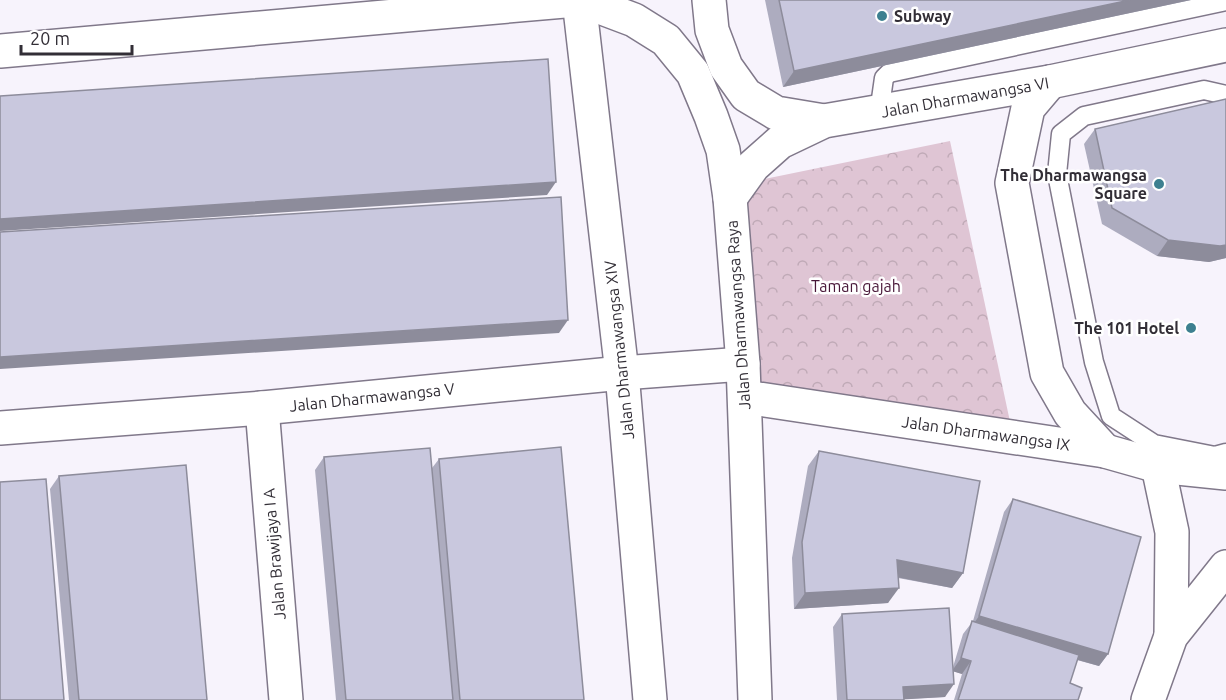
<svg xmlns="http://www.w3.org/2000/svg" width="1226" height="700" font-family="Ubuntu,sans-serif">
<style>
.forest{fill:url(#forest-crowns)}
.lines{fill:none;stroke-linecap:round;stroke-linejoin:round}
.lane-casing{stroke:#80788a;stroke-width:21}
.street-casing{stroke:#80788a;stroke-width:36}
.secondary-casing{stroke:#80788a;stroke-width:36}
.lane{stroke:#fff;stroke-width:18}
.street{stroke:#fff;stroke-width:33}
.secondary{stroke:#fff;stroke-width:33}
.wall{fill:#adacbf}
.shaded-wall{fill:#8d8c9b}
.building{fill:#c9c8de;stroke:#8d8c9b;stroke-width:1.5}
.poi-dot{fill:#3d8090;stroke:#fff;stroke-width:2}
.labels{text-anchor:middle;stroke-width:5;stroke-linejoin:round;paint-order:stroke}
.poi-label{font-size:16px;font-weight:bold;fill:#322e36;stroke:#fff;text-anchor:end}
.street-label{font-size:16px;fill:#322e36;stroke:#fff}
.park-label{font-size:16px;fill:#481738;stroke:#fff}
</style>
<defs>
<pattern id="forest-crowns" width="20" height="18" patternUnits="userSpaceOnUse" patternTransform="scale(1.5)"><rect width="20" height="18" fill="#dfc5d4"/><path d="M2 6a3 3 0 1 1 6 0M12 15a3 3 0 1 1 6 0" fill="none" stroke="#c0aab7"/></pattern>
</defs>
<rect width="100%" height="100%" fill="#f7f3fc"/>
<polygon class="forest" points="950,141 1015,445 737,385 720,188"/>
<g class="lines">
<g class="lane-casing">
<g id="lane">
<polyline points="1226,95 1204,90 1084,116 1061,134 1057,174 1094,362 1111,416 1154,444 1215,456 1226,453"/>
<polyline points="879,113 884,78 889,73 1226,1"/>
</g>
</g>
<g class="street-casing">
<g id="street">
<polyline points="579,0 622,373 650,700"/>
<polyline points="262,408 286,700"/>
<polyline points="0,428 262,408 622,373 743,364"/>
<polyline points="1158,466 1172,532 1171,636"/>
<polyline points="1148,700 1171,636 1226,567"/>
</g>
</g>
<g class="secondary-casing">
<g id="secondary">
<polyline points="581,0 634,20 666,40 693,73 711,116 723,150 730,198 743,364 755,700"/>
<polyline points="709,0 712,30 726,67 746,95 776,113 824,121"/>
<polyline points="0,51 576,0"/>
<polyline points="1050,82 1028,108 1012,183 1047,373 1070,413 1105,451"/>
<polyline points="730,198 753,166 780,142 824,121 1050,82 1226,45"/>
<polyline points="745,397 1105,451 1158,466 1226,473"/>
</g>
</g>
<use href="#lane" class="lane"/>
<use href="#street" class="street"/>
<use href="#secondary" class="secondary"/>
</g>
<g class="wall">
<polygon points="765,0 1191,0 783,87"/>
<polygon points="1226,99 1226,258 1209,262 1157,256 1102,224 1084,144 1095,129"/>
<polygon points="819,451 963,573 952,588 898,578 888,603 794,609 792,558 808,466"/>
<polygon points="324,457 432,468 439,459 584,700 336,700 315,470"/>
<polygon points="59,476 207,700 69,700 50,489"/>
<polygon points="1013,499 1108,654 1099,666 1077,660 1070,683 1078,700 954,700 962,674 953,671 945,697 904,699 904,700 837,700 833,627 842,614 953,667 963,634 973,621 1004,512"/>
</g>
<g class="shaded-wall">
<polygon points="1130,0 1191,0 783,87 794,71"/>
<polygon points="556,182 547,195 0,231 0,219"/>
<polygon points="1168,240 1226,245 1226,258 1209,262 1157,256"/>
<polygon points="568,320 559,333 0,369 0,357"/>
<polygon points="897,560 963,573 952,588 886,575"/>
<polygon points="899,588 888,603 794,609 805,593"/>
<polygon points="979,616 1108,654 1099,666 970,629"/>
<polygon points="961,658 971,661 962,674 952,671"/>
<polygon points="954,684 945,697 894,700 903,687"/>
</g>
<g class="building">
<polygon points="779,0 1130,0 794,71"/>
<polygon points="548,59 556,182 0,219 0,96"/>
<polygon points="1226,99 1226,245 1220,246 1168,240 1112,208 1095,129"/>
<polygon points="561,197 568,320 0,357 0,232"/>
<polygon points="561,447 584,700 460,700 439,459"/>
<polygon points="430,448 453,700 346,700 324,457"/>
<polygon points="819,451 980,481 963,573 897,560 899,588 805,593 802,542"/>
<polygon points="186,465 207,700 79,700 59,476"/>
<polygon points="46,479 64,700 0,700 0,482"/>
<polygon points="1013,499 1141,537 1108,654 979,616"/>
<polygon points="949,608 954,684 903,687 904,700 847,700 842,614"/>
<polygon points="972,621 1079,655 1070,683 1082,688 1078,700 958,700 971,661 961,658"/>
</g>
<g class="poi-dot">
<circle cx="882" cy="16" r="6"/>
<circle cx="1159" cy="184" r="6"/>
<circle cx="1191" cy="328" r="6"/>
</g>
<g class="labels">
<g class="poi-label">
<text x="894" y="22" text-anchor="start">Subway</text>
<text x="1147" y="181">The Dharmawangsa<tspan x="1147" dy="18">Square</tspan></text>
<text x="1179" y="334">The 101 Hotel</text>
</g>
<g class="street-label">
<text transform="translate(965 97) rotate(-10)" y="6">Jalan Dharmawangsa VI</text>
<text transform="translate(738 315) rotate(-94)" y="6">Jalan Dharmawangsa Raya</text>
<text transform="translate(619 350) rotate(-96)" y="6">Jalan Dharmawangsa XIV</text>
<text transform="translate(372 397) rotate(-6)" y="6">Jalan Dharmawangsa V</text>
<text transform="translate(986 433) rotate(8)" y="6">Jalan Dharmawangsa IX</text>
<text transform="translate(274 554) rotate(-95)" y="6">Jalan Brawijaya I A</text>
</g>
<g class="park-label">
<text x="856" y="292">Taman gajah</text>
</g>
</g>
<path d="M21 45v9h111v-9" fill="none" stroke="#322e36" stroke-width="3"/>
<text x="30" y="45" font-size="18" fill="#322e36" stroke="#ffffff" stroke-width="4.5" paint-order="stroke">20 m</text>
</svg>
